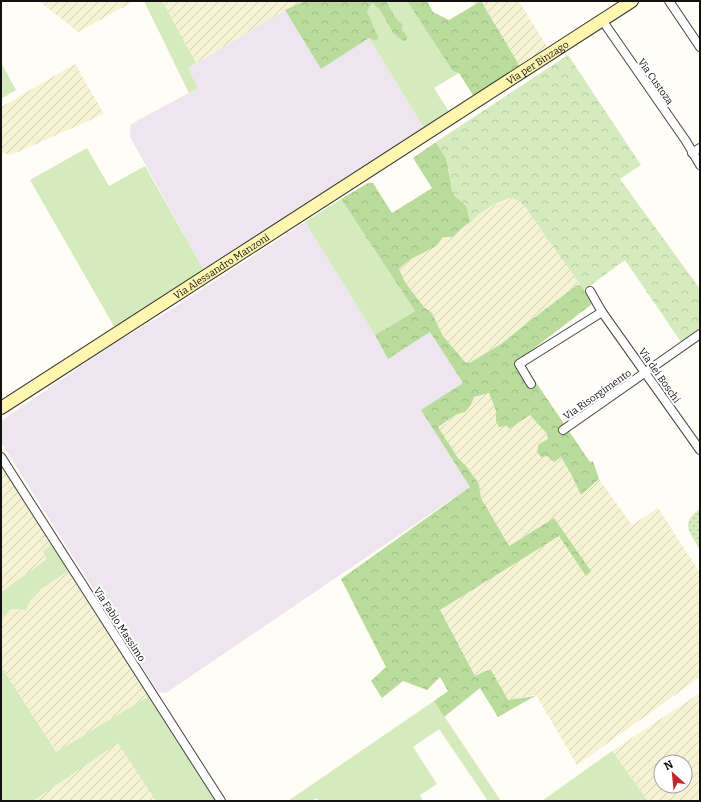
<svg xmlns="http://www.w3.org/2000/svg" width="701" height="802" font-family="Bitter,serif">
<style>
.industrial{fill:#eee6ef}
.farmland{fill:url(#farmland-furrows);fill-rule:evenodd}
.grass{fill:#d5ebbd}
.forest{fill:url(#forest-crowns)}
.park{fill:url(#park-crowns)}
.garden{fill:url(#garden-dots)}
.lines{fill:none;stroke-linecap:round;stroke-linejoin:round}
.minor-casing{stroke:#444;stroke-width:10}
.secondary-casing{stroke:#333;stroke-width:14}
.minor{stroke:#fff;stroke-width:8}
.secondary{stroke:#fff6b0;stroke-width:12}
.labels{text-anchor:middle;stroke-width:4;stroke-linejoin:round;paint-order:stroke}
.street-label{font-size:10px;fill:#111;stroke:#fff}
</style>
<defs>
<pattern id="farmland-furrows" width="10" height="10" patternUnits="userSpaceOnUse"><rect width="10" height="10" fill="#f6f3d4"/><path d="M-1 1l2-2M0 10L10 0M9 11l2-2" fill="none" stroke="#d2cfb5"/></pattern>
<pattern id="forest-crowns" width="20" height="18" patternUnits="userSpaceOnUse"><rect width="20" height="18" fill="#b9dc9c"/><path d="M2 6a3 3 0 1 1 6 0M12 15a3 3 0 1 1 6 0" fill="none" stroke="#9ebc85"/></pattern>
<pattern id="park-crowns" width="20" height="18" patternUnits="userSpaceOnUse"><rect width="20" height="18" fill="#d5ebbd"/><path d="M2 6a3 3 0 1 1 6 0M12 15a3 3 0 1 1 6 0" fill="none" stroke="#b6c8a1"/></pattern>
<pattern id="garden-dots" width="8" height="8" patternUnits="userSpaceOnUse"><rect width="8" height="8" fill="#d5ebbd"/><path d="M2 2h.1M6 6h.1" fill="none" stroke="#b6c8a1" stroke-width="1.8" stroke-linecap="round"/></pattern>
</defs>
<rect width="100%" height="100%" fill="#fffdf5"/>
<g class="industrial">
<polygon points="285,10 321,69 369,38 426,131 205,272 130,137 131,124 198,88 188,68"/>
<polygon points="305,222 375,335 388,359 430,332 463,383 422,410 470,487 166,693 158,692 1,442 1,421 115,343 169,311"/>
</g>
<g class="farmland">
<polygon points="39,1 130,1 131,3 78,32"/>
<polygon points="162,1 304,1 285,10 196,63"/>
<polygon points="472,1 519,1 549,50 521,68 481,1 474,5"/>
<polygon points="75,64 104,114 11,155 1,153 1,107"/>
<polygon points="510,198 519,201 526,208 581,285 577,285 522,327 501,344 471,362 466,363 443,336 432,313 425,308 417,298 405,282 399,269 405,262 423,251 435,246 443,237 453,237 459,230 483,210"/>
<polygon points="489,393 496,411 496,421 507,426 509,429 529,414 547,434 547,456 561,456 571,474 581,494 599,479 632,525 658,508 700,573 700,677 577,765 536,695 508,700 486,670 479,675 475,676 440,610 559,535 586,576 554,518 509,546 481,498 479,484 467,467 458,458 437,427 448,422 451,416 457,413 465,412 471,405 474,397"/>
<polygon points="1,465 53,544 47,559 1,592"/>
<polygon points="68,571 149,696 56,752 1,666 1,617 12,609 26,610 34,594"/>
<path d="M 700,693 L 700,801 L 648,801 L 612,751 ZM 661,762 L 685,762 L 685,786 L 661,786 Z"/>
<polygon points="118,742 156,801 33,801"/>
</g>
<g class="grass">
<polygon points="144,1 162,1 196,63 188,68 198,88 189,93"/>
<polygon points="386,1 407,1 425,28 459,73 434,88 451,115 426,131 369,38 367,12 372,3 380,10 393,33 404,42 408,38 402,29 403,25 395,17"/>
<polygon points="1,62 16,90 1,99"/>
<polygon points="87,148 109,186 145,166 205,272 115,328 30,180"/>
<polygon points="341,199 415,311 375,335 305,222"/>
<polygon points="53,544 68,571 34,594 26,610 12,609 1,617 1,592 47,559 43,551"/>
<polygon points="1,666 56,752 149,696 216,801 156,801 118,743 33,801 1,801"/>
<polygon points="434,701 501,801 488,801 439,729 413,747 437,784 420,795 423,801 319,801 317,798 312,801 288,801"/>
<polygon points="612,751 648,801 542,801"/>
</g>
<g class="forest">
<polygon points="304,1 386,1 395,17 403,25 402,29 408,38 404,42 393,33 380,10 372,3 367,12 378,37 377,41 369,38 321,69 285,10"/>
<polygon points="407,1 427,1 433,12 449,20 481,1 521,68 476,100 459,73 453,71"/>
<path d="M 436,142 L 446,158 L 453,194 L 467,207 L 470,222 L 459,230 L 453,237 L 443,237 C 440,241 438,245 434,247 C 421,255 410,257 399,269 L 405,282 L 417,298 L 425,308 L 432,313 L 443,336 L 466,363 L 471,362 L 501,344 L 522,327 L 577,285 L 581,285 L 592,304 L 520,359 L 590,462 L 593,461 L 599,479 L 581,495 L 571,474 L 561,457 L 554,462 L 547,456 L 541,457 L 537,452 L 539,444 L 548,439 L 547,434 L 530,415 L 509,429 L 507,426 L 499,427 L 496,421 L 496,411 L 489,393 L 474,397 L 471,405 L 465,412 C 452,414 449,421 438,427 L 458,458 L 467,467 L 479,484 L 481,498 L 509,546 L 554,518 L 591,571 L 586,576 L 559,536 L 440,610 L 475,676 C 481,674 484,670 491,670 L 508,700 L 535,696 L 498,717 L 480,688 L 444,717 L 434,701 L 448,691 L 440,677 L 427,690 L 403,681 L 382,698 L 371,681 L 386,667 L 341,579 L 470,487 L 421,410 L 463,383 L 430,332 L 388,359 L 375,335 L 415,311 L 341,199 L 368,183 L 373,183 L 392,213 L 432,188 L 413,158 Z"/>
</g>
<path class="park" d="M 568,55 L 641,165 L 620,179 L 700,289 L 700,328 L 681,342 L 625,260 L 584,290 L 526,208 L 519,201 L 510,198 C 493,204 484,209 470,222 L 467,207 L 453,194 L 446,158 L 436,142 Z"/>
<path class="garden" d="M 700,509 L 700,549 C 689,532 680,523 700,509 Z"/>
<g class="lines">
<g class="minor-casing">
<g id="minor">
<polyline points="669,1 700,47"/>
<polyline points="602,20 686,141 700,165"/>
<polyline points="692,153 700,148"/>
<polyline points="590,291 602,312"/>
<polyline points="531,384 519,364 602,312 700,450"/>
<polyline points="563,430 700,334"/>
<polyline points="1,457 221,801"/>
</g>
</g>
<g class="secondary-casing">
<g id="secondary">
<path id="s1" d="M 1,408 L 632,1"/>
</g>
</g>
<use href="#minor" class="minor"/>
<use href="#secondary" class="secondary"/>
</g>
<g class="labels">
<g class="street-label">
<text dy="4" stroke="none"><textPath href="#s1" startOffset="638">Via per Binzago</textPath></text>
<text transform="translate(656 81) rotate(55)" y="4">Via Custoza</text>
<text dy="4" stroke="none"><textPath href="#s1" startOffset="262">Via Alessandro Manzoni</textPath></text>
<text transform="translate(660 375) rotate(55)" y="4">Via dei Boschi</text>
<text transform="translate(597 394) rotate(-35)" y="4">Via Risorgimento</text>
<text transform="translate(120 624) rotate(57)" y="4">Via Fabio Massimo</text>
</g>
</g>
<rect width="701" height="802" fill="none" stroke="#111111" stroke-width="4"/>
<g transform="translate(673 774) rotate(333)"><circle r="19" fill="#ffffff" stroke="#a0a0a0"/>
<path d="M0-3L7 15L0 10L-7 15Z" fill="#c4262e"/>
<text y="-6" font-size="11" font-weight="bold" text-anchor="middle" fill="#111111">N</text>
</g>
</svg>
